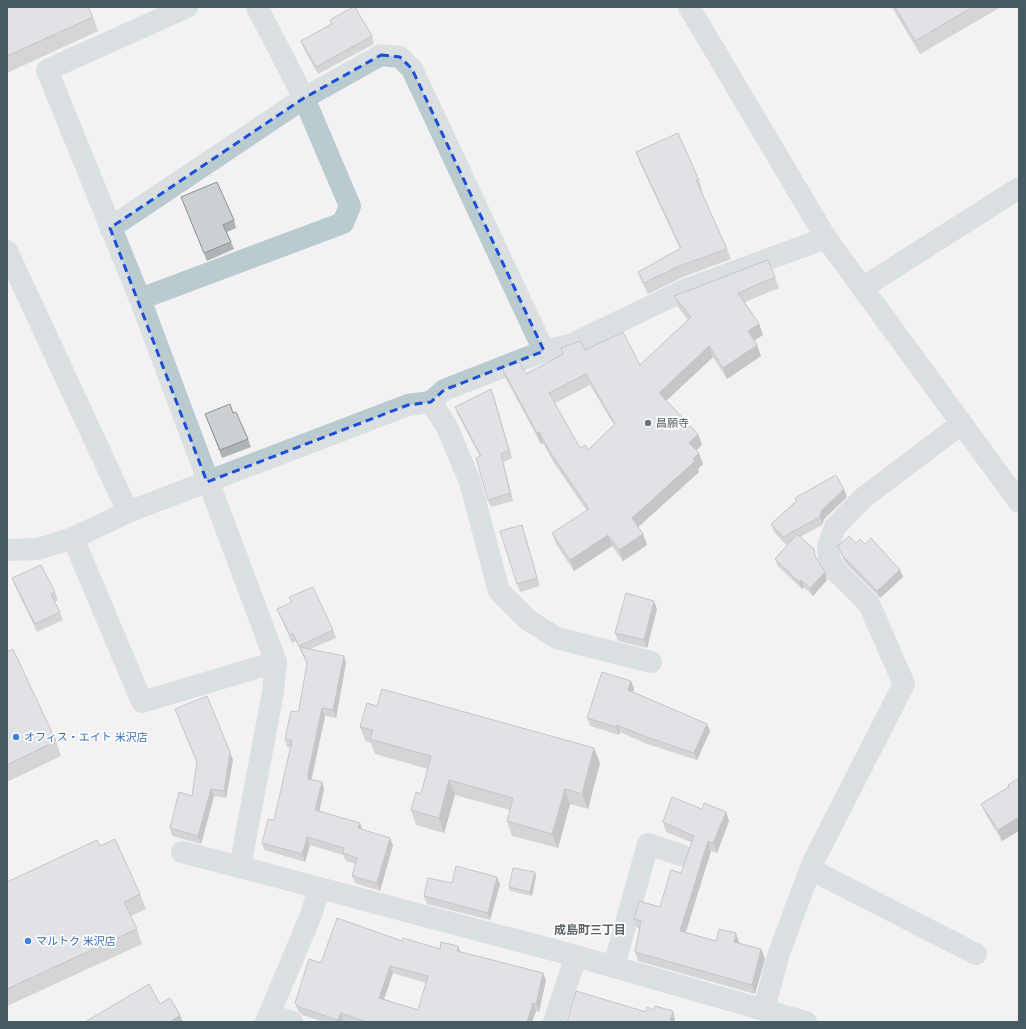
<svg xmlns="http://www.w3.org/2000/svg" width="1026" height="1029" font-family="'Varela Round','Noto Sans JP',sans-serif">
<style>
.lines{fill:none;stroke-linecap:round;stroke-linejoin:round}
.minor{stroke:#bacbcf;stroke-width:22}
.wall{fill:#aeb3b6;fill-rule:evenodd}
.shaded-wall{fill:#8d9294}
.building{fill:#cad0d4;stroke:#8d9294;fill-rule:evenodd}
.marked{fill:none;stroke:#1d4ed8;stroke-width:3;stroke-dasharray:8 5;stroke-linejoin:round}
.worship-dot{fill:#6b7280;stroke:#fff;stroke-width:1.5}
.shop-dot{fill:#3f7fe0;stroke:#fff;stroke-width:1.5}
.labels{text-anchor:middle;stroke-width:3.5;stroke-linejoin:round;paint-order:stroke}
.worship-label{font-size:11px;fill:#5b616d;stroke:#fff;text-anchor:start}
.shop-label{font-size:11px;fill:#366cbe;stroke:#fff;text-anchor:start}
.neighbourhood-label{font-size:12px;font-weight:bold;fill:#5c6467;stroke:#fff}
</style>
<rect width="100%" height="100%" fill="#f4f1f2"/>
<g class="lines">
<g class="minor">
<polyline points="187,7 47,70 140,299 276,662 273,692 240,867 576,956 806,1022"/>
<polyline points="689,7 826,238 1019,502"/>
<polyline points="110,228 304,98 381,55 400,57 412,69 544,351"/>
<polyline points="7,251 128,512"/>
<polyline points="862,288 1019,188"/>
<polyline points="140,299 343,223 350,206 304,98 257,7"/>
<polyline points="431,402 444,390 544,351 570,345 687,289 826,238"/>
<polyline points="73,538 142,702 276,662"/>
<polyline points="7,550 38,549 73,538 128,512 408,405 431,402 447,427 470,482 499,591 528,620 557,638 651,662"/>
<polyline points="182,852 240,867"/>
<polyline points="810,869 976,954"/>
<polyline points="614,966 648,844 681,855"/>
<polyline points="764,1009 779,953 813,862 904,684 869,604 835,570 829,558 828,546 835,527 863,498 961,424"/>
<polyline points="270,1015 292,1022"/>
<polyline points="266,1022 311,915 319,889"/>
<polyline points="554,1022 576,956"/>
</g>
</g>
<g class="wall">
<polygon points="7,7 93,17 98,31 7,73"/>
<polygon points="892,7 1001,7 920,54"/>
<polygon points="330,20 372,36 374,44 318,74 304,49 301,41 331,24"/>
<polygon points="636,152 699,180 702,190 701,191 727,249 731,259 683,277 648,294 642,282 638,272 680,249 640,163"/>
<polygon points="181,197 234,220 236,228 227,232 234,249 207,261"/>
<path d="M 775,277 L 779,288 L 745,302 L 759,324 L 763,335 L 754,340 L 757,345 L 761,356 L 727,379 L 713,357 L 666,400 L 698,434 L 702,445 L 696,450 L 703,464 L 698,469 L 699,472 L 638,527 L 643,534 L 647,545 L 623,561 L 612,546 L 574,571 L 556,544 L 552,533 L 587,511 L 554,463 L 543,443 L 541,444 L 506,379 L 502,368 L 526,374 L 585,350 L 640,365 L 688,320 L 678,307 L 674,296 ZM 590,385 L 614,425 L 588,450 L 580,448 L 555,403 Z"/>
<polygon points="491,389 512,458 503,462 513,501 491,507 488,500 480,457 458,415 455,407"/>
<polygon points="233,413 248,439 251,447 222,458 205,414"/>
<polygon points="847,497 824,519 822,525 800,537 817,559 827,580 813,596 804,587 802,589 778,566 775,559 789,543 786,545 774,532 771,524 796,501 795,498"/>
<polygon points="522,525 540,586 520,592 517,584"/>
<polygon points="856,543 865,544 900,570 903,577 880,598 845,563 841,554 838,546"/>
<polygon points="12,578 55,592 58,600 55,602 60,612 63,620 37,632 15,586"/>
<polygon points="289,597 333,630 336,638 310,649 344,656 346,663 336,718 325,716 311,779 322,782 324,789 319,811 360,823 362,829 393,845 380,891 355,883 352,876 356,864 346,861 343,855 310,845 305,862 264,850 262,843 274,820 291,748 287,747 285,739 298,712 307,664 296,641 292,643 280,616 277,609 291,602"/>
<polygon points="657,609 647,648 618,641 615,633"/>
<polygon points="7,649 56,741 61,756 7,782"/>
<polygon points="631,681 634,689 633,692 707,724 710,731 697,760 647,744 620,732 619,735 590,726 587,718"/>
<polygon points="377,706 600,763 588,809 570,804 558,848 512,836 507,821 510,810 455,795 444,833 416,825 411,810 421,794 428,769 375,754 371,743 366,742 360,727"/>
<polygon points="175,709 233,760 226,798 214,796 201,844 172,836 170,828 192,796 197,763"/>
<polygon points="1019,778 1019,831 1002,841 986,815 981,804 1008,787 1008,785"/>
<polygon points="726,812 729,821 717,853 711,851 686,932 716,941 736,933 739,943 761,949 765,959 755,994 638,961 635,952 640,929 637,928 634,919 660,907 681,873 691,842 666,832 663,822"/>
<polygon points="100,846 140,894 146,909 131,916 137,929 142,944 7,1006 7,882"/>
<polygon points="536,876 532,896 510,891 509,887"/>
<polygon points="500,884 490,920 427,904 424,896"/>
<path d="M 402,941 L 440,949 L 461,952 L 543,973 L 546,980 L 539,1012 L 536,1011 L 532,1022 L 346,1022 L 343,1021 L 343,1022 L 324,1022 L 302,1015 L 298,1011 L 295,1003 L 321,963 ZM 393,973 L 426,983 L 418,1010 L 384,999 Z"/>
</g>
<g class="shaded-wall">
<polygon points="759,324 763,335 752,342 748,331"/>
<polygon points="757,345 761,356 727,379 723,368"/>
<polygon points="709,346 713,357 663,404 659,393"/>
<polygon points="491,389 494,397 512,458 509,450"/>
<polygon points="539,432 543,443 541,444 537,433"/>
<polygon points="698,434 702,445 693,454 689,443"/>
<polygon points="699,453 703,464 698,469 699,472 636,529 632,518"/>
<polygon points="501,454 503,462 513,501 510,493"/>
<polygon points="844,489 847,497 824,519 822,525 820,517 821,511"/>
<polygon points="643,534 647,545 623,561 619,550"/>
<polygon points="608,535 612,546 574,571 570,560"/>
<polygon points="900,570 903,577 880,598 877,591"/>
<polygon points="825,572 827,580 813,596 810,588"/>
<polygon points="801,580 804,587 802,589 799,582"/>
<polygon points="654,601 657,609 647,648 644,640"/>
<polygon points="344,656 346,663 336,718 333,710"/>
<polygon points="631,681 634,689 631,697 628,690"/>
<polygon points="322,708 325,716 311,782 308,779 308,774"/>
<polygon points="707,724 710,731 697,760 694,753"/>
<polygon points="617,725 620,732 619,735 616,727"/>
<polygon points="594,748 600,763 588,809 582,794"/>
<polygon points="230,752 233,760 226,798 224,791"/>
<polygon points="449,780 455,795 444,833 439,818"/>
<polygon points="322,782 324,789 318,818 315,810"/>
<polygon points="211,789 214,796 201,844 198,836"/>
<polygon points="565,789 570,804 558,848 552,834"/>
<polygon points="726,812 729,821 717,853 713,843"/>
<polygon points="1019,817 1019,831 1002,841 998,830"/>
<polygon points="360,823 363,831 358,828"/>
<polygon points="307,837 310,845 305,862 302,854"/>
<polygon points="390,838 393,845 380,891 377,883"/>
<polygon points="708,841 711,851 683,940 680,931"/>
<polygon points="535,872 536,876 532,896 530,892"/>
<polygon points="497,877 500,884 490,920 488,913"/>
<polygon points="736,933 739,943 737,951 734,942"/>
<polygon points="458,946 461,953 457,951"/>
<polygon points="761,949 765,959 755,994 752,985"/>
<polygon points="390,966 393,973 382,1005 379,998"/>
<polygon points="543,973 546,980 539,1012 536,1004"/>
<polygon points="533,1003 536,1011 532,1022 527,1022"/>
<polygon points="673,1011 675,1019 674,1022 670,1020"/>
<polygon points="341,1013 343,1021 343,1022 339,1022 338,1020"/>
<polygon points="180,1015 183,1022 170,1022"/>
</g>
<g class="building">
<polygon points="7,7 88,7 93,17 7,56"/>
<polygon points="353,7 355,7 372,36 316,67 301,41 332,24 330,20"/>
<polygon points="895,7 973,7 915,41"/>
<polygon points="678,133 699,180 696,180 727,249 679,266 644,283 638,272 681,248 636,152"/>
<polygon points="217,182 234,220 223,225 231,242 204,253 181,197"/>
<path d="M 768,260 L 775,277 L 738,293 L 759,324 L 748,331 L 757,345 L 723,368 L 709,346 L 659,393 L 698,434 L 689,443 L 699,453 L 693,459 L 695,461 L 632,518 L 643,534 L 619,550 L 608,535 L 570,560 L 552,533 L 589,509 L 550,452 L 539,432 L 537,433 L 502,368 L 519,362 L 526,374 L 563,354 L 561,348 L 580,341 L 585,350 L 623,332 L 640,365 L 691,317 L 674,296 ZM 586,374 L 615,424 L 588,450 L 585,445 L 580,448 L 549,393 Z"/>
<polygon points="491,389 509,450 501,454 510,493 488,500 476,458 481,456 455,407"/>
<polygon points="230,404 233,413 236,412 248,439 220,450 205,414"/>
<polygon points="836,475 844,489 821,511 820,517 783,537 771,524 797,501 795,498"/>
<polygon points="522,525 537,578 517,584 500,531"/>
<polygon points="797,534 814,549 815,556 825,572 810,588 801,580 799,582 775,559"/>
<polygon points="849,536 856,543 860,539 865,544 871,538 900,570 877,591 842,555 838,546"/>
<polygon points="41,565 55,592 51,594 60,612 35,624 12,578"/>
<polygon points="313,587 333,630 299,646 293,634 290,635 277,609 292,602 289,597"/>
<polygon points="626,593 654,601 644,640 615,633"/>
<polygon points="300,647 344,656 333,710 322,708 308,774 308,779 322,782 315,810 360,823 358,828 390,838 377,883 352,876 357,858 343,853 344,848 307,837 302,854 262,843 268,819 274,820 292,741 285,739 291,711 298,712 299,710 307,663"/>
<polygon points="7,649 8,651 13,649 56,741 7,765"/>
<polygon points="602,672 631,681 628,690 707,724 694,753 644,736 617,725 616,727 587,718"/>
<polygon points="382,689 594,748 582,794 565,789 552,834 507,821 513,798 449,780 439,818 411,810 416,792 421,794 431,756 370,739 373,730 360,727 367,703 377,706"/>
<polygon points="207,696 230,752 224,791 211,789 198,836 170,828 179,792 192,796 197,762 175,709"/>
<polygon points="1019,778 1019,817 998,830 981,804 1009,787 1008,785"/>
<polygon points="672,797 702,809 704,803 726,812 713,843 708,841 680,931 716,941 719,929 736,933 734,942 761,949 752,985 635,952 641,921 634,919 639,901 660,907 671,870 681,873 694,836 663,822"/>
<polygon points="115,839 140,894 124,902 137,929 7,989 7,882 97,840 100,846"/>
<polygon points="456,866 497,877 488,913 424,896 428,878 452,883"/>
<polygon points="513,868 535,872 530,892 509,887"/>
<path d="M 337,918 L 402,941 L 403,938 L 440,949 L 441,942 L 458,946 L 457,951 L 543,973 L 536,1004 L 533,1003 L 527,1022 L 367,1022 L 341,1013 L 338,1020 L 299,1007 L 295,1003 L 309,959 L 321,963 ZM 390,966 L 428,976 L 418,1010 L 379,998 Z"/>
<polygon points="149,984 160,1004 170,998 180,1015 170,1022 85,1022"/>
<polygon points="576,991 646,1012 647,1007 654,1010 655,1006 673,1011 670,1020 677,1022 567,1022"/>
</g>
<path d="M0 0H1026V1029H0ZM 381,55 L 400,57 L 412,69 L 544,351 L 444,390 L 431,402 L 408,405 L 207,482 L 110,228 L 304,98 Z" fill="#f4f1f2" fill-opacity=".55" fill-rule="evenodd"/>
<path class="marked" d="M 381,55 L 400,57 L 412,69 L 544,351 L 444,390 L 431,402 L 408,405 L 207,482 L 110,228 L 304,98 Z"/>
<circle class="worship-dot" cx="648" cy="423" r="4"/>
<g class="shop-dot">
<circle cx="16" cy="737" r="4"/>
<circle cx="28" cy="941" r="4"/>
</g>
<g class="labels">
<g class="worship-label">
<text x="656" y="427">昌願寺</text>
</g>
<g class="shop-label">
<text x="24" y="741">オフィス・エイト 米沢店</text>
<text x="36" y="945">マルトク 米沢店</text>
</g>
<g class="neighbourhood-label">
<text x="590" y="934">成島町三丁目</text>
</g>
</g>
<rect width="1026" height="1029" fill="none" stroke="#465b61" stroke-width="16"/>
</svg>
